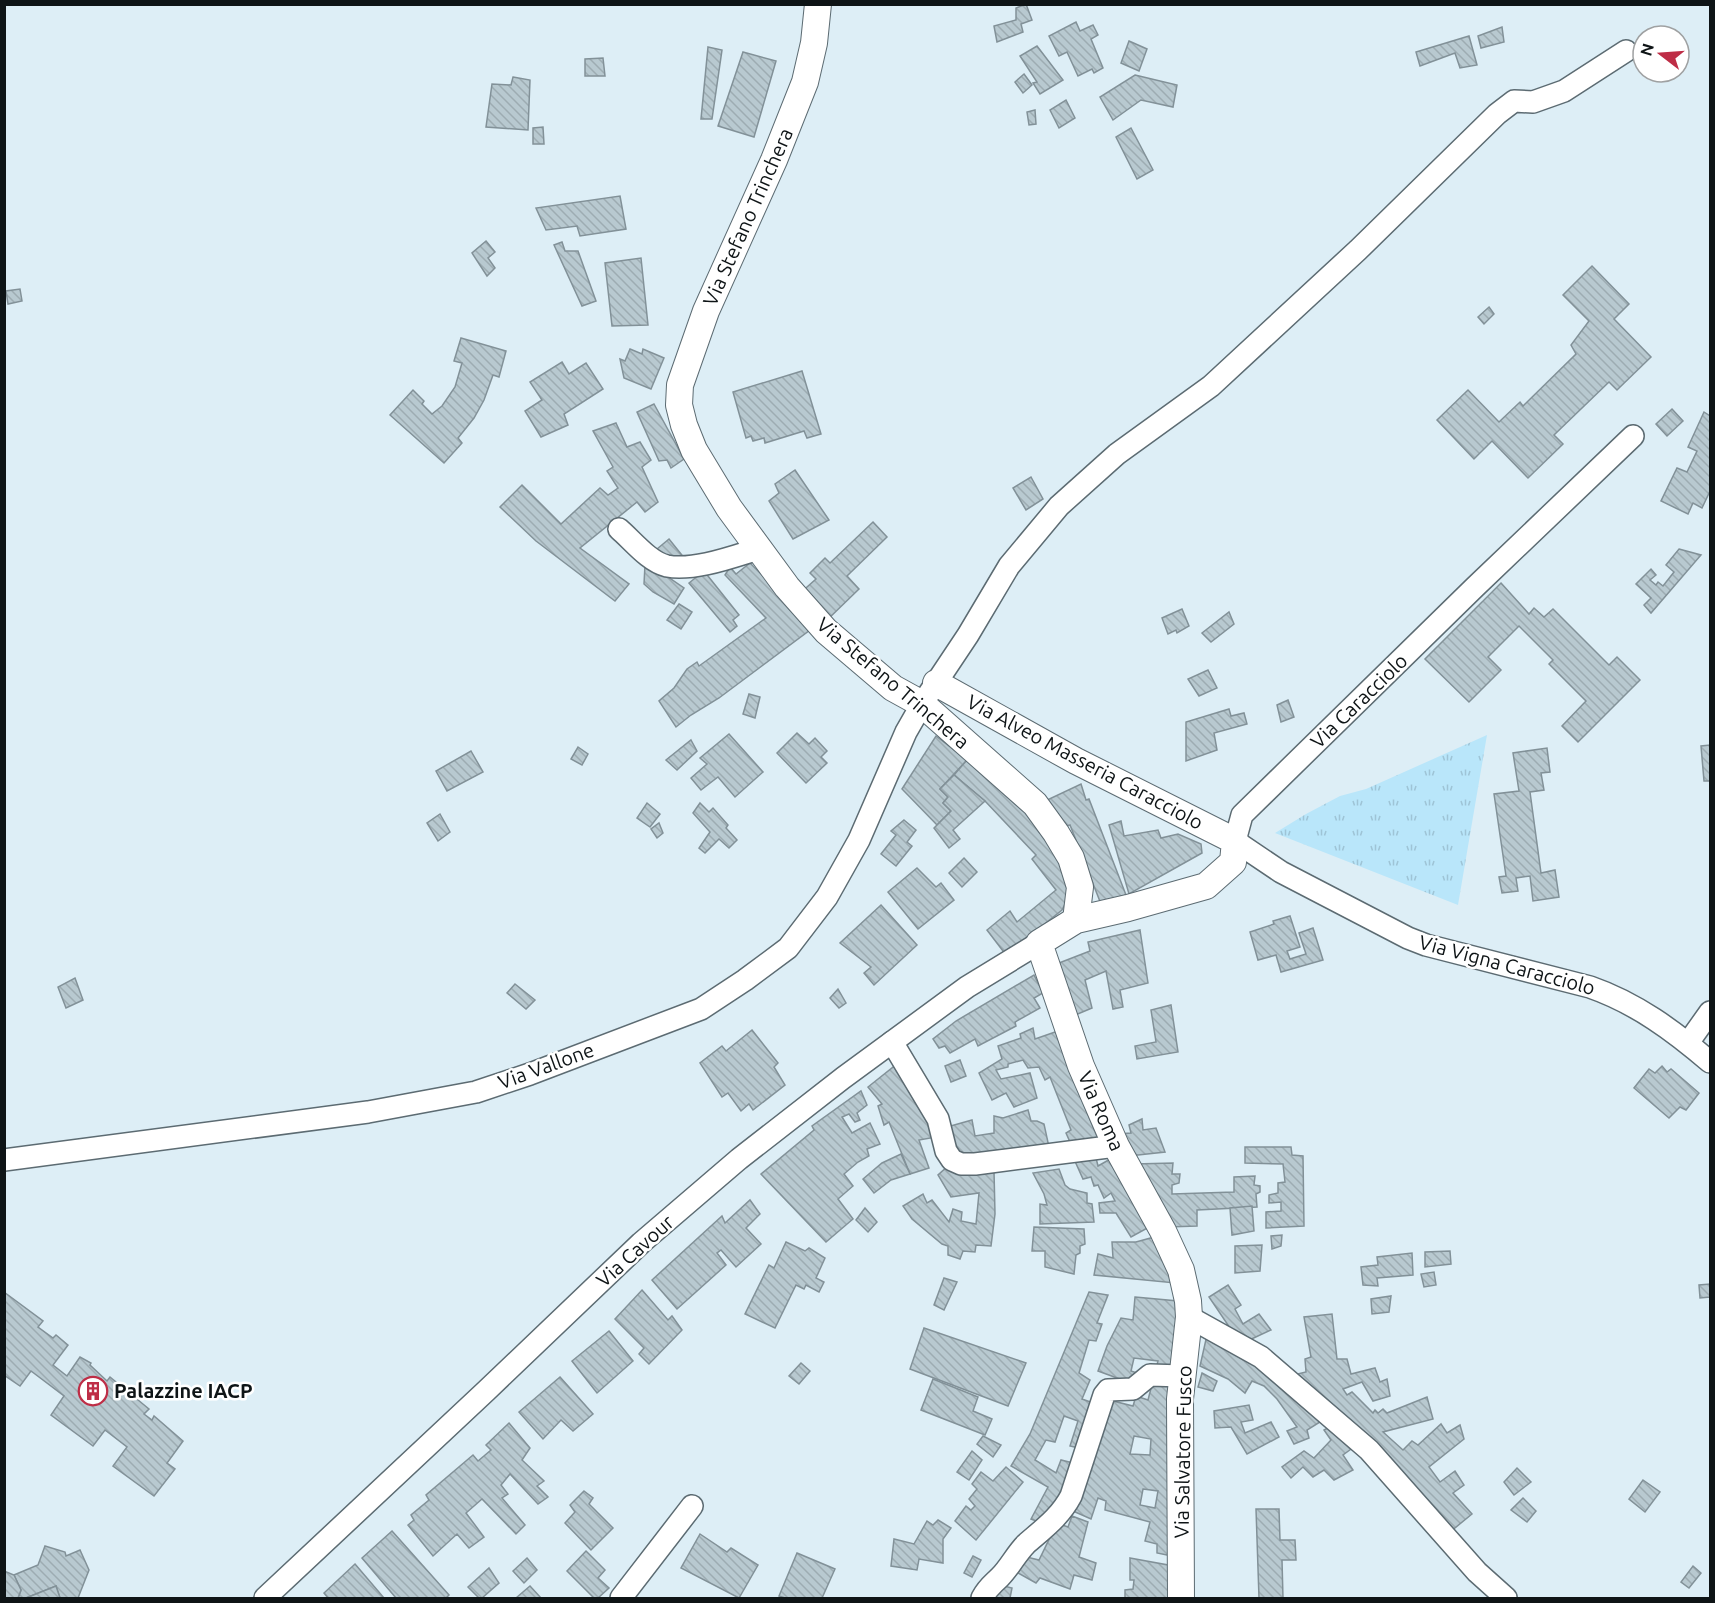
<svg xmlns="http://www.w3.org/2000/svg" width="1715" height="1603" font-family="Ubuntu,sans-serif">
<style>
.park{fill:url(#park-tufts)}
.building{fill:url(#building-back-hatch);stroke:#829198;stroke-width:1.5;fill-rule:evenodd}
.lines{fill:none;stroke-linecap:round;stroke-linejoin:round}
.minor-casing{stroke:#5c6b72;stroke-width:24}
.tertiary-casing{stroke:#5c6b72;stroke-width:28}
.minor{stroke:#fff;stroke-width:21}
.tertiary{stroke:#fff;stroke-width:26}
.labels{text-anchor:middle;stroke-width:5;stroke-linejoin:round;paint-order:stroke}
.street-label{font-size:20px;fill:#0e1416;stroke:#fff}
.poi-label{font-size:20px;font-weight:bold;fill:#0e1416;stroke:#fff;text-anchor:start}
</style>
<defs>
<pattern id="park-tufts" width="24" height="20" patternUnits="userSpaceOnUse" patternTransform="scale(1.5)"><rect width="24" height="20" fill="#b9e6fa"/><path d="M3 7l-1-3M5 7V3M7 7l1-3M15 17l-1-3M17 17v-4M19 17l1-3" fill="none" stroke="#9ec4d6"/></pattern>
<pattern id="building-back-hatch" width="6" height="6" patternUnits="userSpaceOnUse" patternTransform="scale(1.5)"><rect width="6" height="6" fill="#b8c9d0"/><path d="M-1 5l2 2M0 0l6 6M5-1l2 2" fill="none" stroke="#9dacb2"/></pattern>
</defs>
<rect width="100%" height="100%" fill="#ddeef6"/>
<polygon class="park" points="1487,735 1458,905 1275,833 1306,814 1340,796 1366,789"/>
<g class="building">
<polygon points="1026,4 1032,20 1021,24 1023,32 997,42 994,26 1016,20 1016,8"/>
<polygon points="1076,22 1080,31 1093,25 1098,35 1091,39 1103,68 1094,73 1092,69 1078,76 1067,52 1059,56 1049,36"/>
<polygon points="1502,27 1504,42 1481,48 1478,36"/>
<polygon points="1469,36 1477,65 1460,68 1455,53 1420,66 1416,52"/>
<polygon points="1129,41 1147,49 1139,71 1121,63"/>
<polygon points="1037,46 1063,80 1040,94 1033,83 1037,82 1020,56"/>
<polygon points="708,47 722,50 712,119 701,119"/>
<polygon points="743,52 776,61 754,137 718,126"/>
<polygon points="603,58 605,76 585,76 585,59"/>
<polygon points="1024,74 1032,85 1023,93 1015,82"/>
<polygon points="1135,75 1177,85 1173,107 1141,100 1113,120 1100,97"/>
<polygon points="513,77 530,80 528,130 486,127 492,84 511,85"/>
<polygon points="1066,100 1075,118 1059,128 1050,110"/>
<polygon points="1035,110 1036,124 1029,125 1027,112"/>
<polygon points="543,127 544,144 533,144 533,128"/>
<polygon points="1131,128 1153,170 1137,179 1116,137"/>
<polygon points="620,196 626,229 580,236 577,226 546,230 536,208"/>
<polygon points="486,241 495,252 488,258 495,268 487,276 472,253"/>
<polygon points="562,242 565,251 578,251 596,301 582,306 554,245"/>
<polygon points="641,258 648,325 612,326 605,263"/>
<polygon points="1592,266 1629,304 1614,319 1651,357 1617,390 1609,382 1554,435 1563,444 1528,478 1492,441 1474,459 1437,420 1468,390 1499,422 1520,402 1523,406 1576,354 1571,345 1589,321 1563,295"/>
<polygon points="20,289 22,301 8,304 6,291"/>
<polygon points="1489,307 1494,314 1484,324 1478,317"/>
<polygon points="461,338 506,351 499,377 493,375 484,400 474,418 458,438 462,443 444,463 390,415 413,390 424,401 422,404 432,414 442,406 455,387 462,363 454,361"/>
<polygon points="630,349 642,354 643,349 664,358 651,389 624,378 620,359 625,361"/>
<polygon points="562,362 569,374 586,363 603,389 564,414 568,425 541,437 525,411 542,400 530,382"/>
<polygon points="802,371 821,434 807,438 804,431 765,443 764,438 753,441 751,436 746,438 733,392"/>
<polygon points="654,404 684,459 671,468 667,460 659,461 637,412"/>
<polygon points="1672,409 1683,421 1667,436 1656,424"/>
<polygon points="1704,412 1710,416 1710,491 1702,508 1693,503 1688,514 1661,501 1677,468 1687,472 1697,451 1688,447"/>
<polygon points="616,423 627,447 640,442 651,460 642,467 658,502 645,512 637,502 580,548 629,584 615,601 536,541 500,507 522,485 561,524 600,488 608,495 618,488 607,471 613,467 593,431"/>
<polygon points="795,470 829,520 793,539 769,501 779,493 775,484"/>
<polygon points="1031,477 1043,499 1026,510 1013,488"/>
<polygon points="873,522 887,537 847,576 859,589 824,623 798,595 816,579 810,573 825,558 830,563"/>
<polygon points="669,539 685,559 668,561 657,549"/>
<polygon points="1679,549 1701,555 1651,613 1644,605 1651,598 1636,584 1651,569 1656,575 1650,580 1656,585 1658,582 1663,586 1674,572 1666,565"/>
<polygon points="750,563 801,614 810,630 719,698 691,715 676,727 659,701 674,688 687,669 697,662 699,666 766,618 725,575 730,567 736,574"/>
<polygon points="645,565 662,573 684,588 674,604 653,592 644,584"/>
<polygon points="704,571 739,615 733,620 737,626 730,632 689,583"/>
<polygon points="1501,583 1529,614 1534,608 1544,617 1553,609 1609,665 1617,657 1640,680 1578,742 1562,726 1586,701 1549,664 1553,660 1519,626 1488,657 1501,670 1469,702 1425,659"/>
<polygon points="679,604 692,612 681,629 667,620"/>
<polygon points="1182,609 1189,626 1177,633 1176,630 1168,634 1162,618"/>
<polygon points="1229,612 1234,624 1211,642 1202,633"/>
<polygon points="1208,670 1217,688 1199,696 1188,679"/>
<polygon points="749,694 760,697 755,718 743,714"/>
<polygon points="1288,700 1294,717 1281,722 1277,705"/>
<polygon points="1229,709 1231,716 1244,713 1247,724 1214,733 1217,750 1186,761 1186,722"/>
<polygon points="797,733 809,744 815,738 827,751 821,757 827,763 806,783 777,753"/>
<polygon points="729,734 763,772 735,797 718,777 701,790 691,778 707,764 700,758"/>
<polygon points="936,736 967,760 940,789 948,797 943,803 951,811 937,825 902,789"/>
<polygon points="691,740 697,751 677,770 666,760"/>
<polygon points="1710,745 1710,781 1704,781 1701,746"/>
<polygon points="578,747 588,754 582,765 571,759"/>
<polygon points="1547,748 1550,772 1541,773 1544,790 1530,792 1541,873 1555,870 1559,897 1533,901 1530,876 1516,878 1518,891 1502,893 1499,877 1506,876 1494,794 1519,791 1513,753"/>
<polygon points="471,751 483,772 447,791 436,771"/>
<polygon points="967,760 1020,806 1052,840 1070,882 1066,902 1062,910 1006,955 987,930 1010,911 1017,922 1056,890 1032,859 1036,855 985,801 954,775"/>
<polygon points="954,775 985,801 953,830 960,839 949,848 934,828 951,811 943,803 948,797 940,789"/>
<polygon points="1081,784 1086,800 1089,799 1126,895 1101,904 1070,825 1064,827 1045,801"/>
<polygon points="647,803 660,814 650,827 637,818"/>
<polygon points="700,803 709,812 713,808 728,825 726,828 737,840 729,848 719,839 705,853 699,848 710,832 693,813"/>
<polygon points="440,814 450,832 438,841 427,823"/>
<polygon points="904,820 916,830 907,842 912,846 896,866 881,854 896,835 891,831"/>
<polygon points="1121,821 1124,836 1158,830 1161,838 1178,834 1201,844 1202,853 1129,894 1109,825"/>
<polygon points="659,823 663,833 657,838 651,829"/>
<polygon points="964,858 977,872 962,887 949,873"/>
<polygon points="917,868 936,887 941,883 954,900 918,929 888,892"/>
<polygon points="881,905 917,945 874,985 864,973 871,967 840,943"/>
<polygon points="1290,916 1300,947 1287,951 1290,959 1306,954 1299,933 1313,928 1323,960 1281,972 1276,955 1258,960 1250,932 1274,924 1273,921"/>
<polygon points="1140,930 1148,983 1120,990 1123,1007 1113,1009 1106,971 1085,980 1092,1008 1073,1016 1059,963 1090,951 1088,942"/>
<polygon points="1034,975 1043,993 1034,998 1040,1008 1015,1022 1016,1026 978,1046 975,1039 950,1053 945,1046 939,1048 933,1039 956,1021"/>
<polygon points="75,978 83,1000 66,1008 58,987"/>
<polygon points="515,984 535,1000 526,1009 507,993"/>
<polygon points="838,989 846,1003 839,1008 830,998"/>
<polygon points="1171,1005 1178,1052 1137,1059 1135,1046 1156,1042 1151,1010"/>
<polygon points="1033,1028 1035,1039 1058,1031 1073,1079 1098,1139 1070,1142 1066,1133 1071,1130 1050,1077 1045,1080 1039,1067 1028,1068 1023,1060 1008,1064 1008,1067 996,1070 1001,1079 1030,1073 1037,1098 1014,1107 1006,1093 992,1100 979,1073 1002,1059 998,1046 1021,1038 1020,1034"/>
<polygon points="752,1030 778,1063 774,1067 785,1085 753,1110 749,1104 741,1111 728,1093 722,1097 700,1063 722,1046 726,1051"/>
<polygon points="960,1060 966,1076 951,1082 945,1066"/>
<polygon points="897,1064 936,1137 919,1140 929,1168 910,1174 889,1122 884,1125 878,1106 882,1104 868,1087"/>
<polygon points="1662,1066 1667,1072 1671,1069 1699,1093 1686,1110 1680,1107 1669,1118 1634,1088 1649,1069 1655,1073"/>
<polygon points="861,1091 867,1105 857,1113 860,1120 855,1122 849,1114 842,1117 852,1133 870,1123 880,1144 867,1149 869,1156 858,1162 844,1174 853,1186 838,1199 853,1219 826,1242 761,1174 814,1130 812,1126"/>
<polygon points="1028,1110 1031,1121 1037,1121 1044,1124 1049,1147 959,1159 947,1127 972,1120 975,1136 994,1133 994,1116 1003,1118"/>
<polygon points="1142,1119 1143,1130 1156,1128 1165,1152 1129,1156 1118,1134 1131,1133 1129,1125"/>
<polygon points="1245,1147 1291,1147 1292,1155 1303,1156 1304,1226 1266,1228 1266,1212 1281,1211 1281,1202 1269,1203 1269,1195 1278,1193 1278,1183 1285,1182 1283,1164 1245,1163"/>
<polygon points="901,1154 910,1174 891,1180 874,1193 863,1179 882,1163"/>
<polygon points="1095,1154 1098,1166 1112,1158 1153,1225 1131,1237 1116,1213 1100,1213 1099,1203 1115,1201 1111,1193 1104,1198 1098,1185 1094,1186 1091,1177 1083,1179 1074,1159"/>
<polygon points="1173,1163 1172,1174 1180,1174 1179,1183 1172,1185 1172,1194 1234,1192 1234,1177 1255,1176 1254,1185 1260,1186 1260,1192 1256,1194 1257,1207 1197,1210 1197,1226 1167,1227 1135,1164"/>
<polygon points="948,1166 994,1171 995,1214 991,1246 976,1245 975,1252 963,1251 960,1259 948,1255 948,1246 942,1244 912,1219 903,1206 923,1194 927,1203 932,1200 949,1222 953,1209 962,1212 961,1221 976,1224 979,1193 951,1197 938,1175"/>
<polygon points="1059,1169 1065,1185 1070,1189 1087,1193 1087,1203 1092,1204 1094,1222 1040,1224 1040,1204 1047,1205 1044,1194 1033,1173"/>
<polygon points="750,1200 760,1214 746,1228 761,1244 736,1267 721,1250 717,1253 726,1265 677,1309 652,1280 722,1216 725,1223"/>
<polygon points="1252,1206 1254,1231 1232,1235 1230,1208"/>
<polygon points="865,1208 877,1222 868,1232 856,1220"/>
<polygon points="1034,1227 1084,1229 1085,1244 1080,1246 1080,1253 1076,1255 1074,1274 1045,1267 1045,1251 1032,1251"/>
<polygon points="1282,1235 1281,1246 1272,1249 1271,1236"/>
<polygon points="1158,1236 1175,1283 1094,1275 1098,1254 1113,1258 1112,1242 1136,1242"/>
<polygon points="786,1242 805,1251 809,1248 825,1258 816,1278 824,1282 819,1292 806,1285 804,1289 796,1285 775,1328 745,1314 769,1265 774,1268"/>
<polygon points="1262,1245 1260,1271 1235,1273 1235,1246"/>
<polygon points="1450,1251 1451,1264 1425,1267 1425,1252"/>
<polygon points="1412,1253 1413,1275 1377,1278 1378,1286 1363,1285 1361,1267 1378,1265 1377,1257"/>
<polygon points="1434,1272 1436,1285 1424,1287 1421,1274"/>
<polygon points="944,1278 957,1282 944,1310 934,1305"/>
<polygon points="1710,1284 1710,1297 1700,1298 1699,1285"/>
<polygon points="1228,1285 1241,1305 1235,1309 1243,1324 1259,1314 1271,1330 1245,1342 1232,1331 1209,1297"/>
<polygon points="642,1290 668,1320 672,1316 682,1330 649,1364 639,1354 644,1348 615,1319"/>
<polygon points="4,1292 43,1321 38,1327 53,1338 56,1335 68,1345 53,1365 67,1376 80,1357 91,1363 90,1365 107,1381 110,1377 149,1409 144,1414 152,1420 154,1416 183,1441 167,1463 175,1469 154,1496 113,1466 127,1447 105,1430 93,1446 51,1415 64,1396 31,1371 20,1386 4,1375"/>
<polygon points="1089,1292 1108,1295 1097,1323 1102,1324 1096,1341 1089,1340 1079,1373 1090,1380 1082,1399 1096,1404 1083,1449 1070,1446 1078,1421 1064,1416 1055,1442 1046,1440 1035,1460 1056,1473 1061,1460 1077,1464 1051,1513 1036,1521 1031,1519 1048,1487 1011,1466 1030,1434"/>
<polygon points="1391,1296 1389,1312 1372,1314 1371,1299"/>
<path d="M 1135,1297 L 1178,1301 L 1172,1556 L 1157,1553 L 1157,1544 L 1145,1541 L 1150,1522 L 1105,1510 L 1106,1501 L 1098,1498 L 1091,1519 L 1073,1511 L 1109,1400 L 1133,1406 L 1136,1396 L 1148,1400 L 1158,1361 L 1134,1358 L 1131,1371 L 1140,1374 L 1136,1385 L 1098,1371 L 1107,1346 L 1121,1318 L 1133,1320 ZM 1134,1436 L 1151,1439 L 1150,1455 L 1130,1454 ZM 1143,1489 L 1158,1491 L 1155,1508 L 1140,1505 Z"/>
<polygon points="1332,1314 1337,1359 1347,1359 1351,1374 1375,1368 1380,1382 1387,1379 1390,1396 1373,1401 1362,1382 1343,1389 1347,1395 1352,1392 1373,1413 1375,1410 1378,1413 1383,1409 1387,1413 1427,1397 1433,1419 1383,1432 1403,1450 1412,1441 1418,1445 1441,1424 1447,1433 1460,1425 1464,1439 1429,1467 1440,1482 1455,1471 1464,1485 1453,1493 1472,1514 1450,1532 1294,1375 1306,1372 1305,1359 1311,1357 1304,1317"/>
<polygon points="924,1328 1026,1363 1008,1406 910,1369"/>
<polygon points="609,1331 633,1361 597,1393 572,1361"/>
<polygon points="1207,1335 1289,1386 1323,1420 1307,1430 1309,1438 1294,1444 1287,1431 1297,1427 1277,1399 1264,1386 1252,1381 1245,1393 1228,1379 1200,1366"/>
<polygon points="801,1363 810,1371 799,1384 789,1376"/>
<polygon points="1202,1373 1217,1381 1213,1391 1198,1387"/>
<polygon points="560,1377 593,1414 573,1431 561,1420 543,1439 519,1412"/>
<polygon points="933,1379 978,1397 973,1411 992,1419 985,1435 921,1410"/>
<polygon points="1249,1405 1253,1420 1241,1422 1245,1433 1271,1422 1279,1437 1247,1454 1231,1427 1215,1428 1214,1411"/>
<polygon points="509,1423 530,1448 522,1460 544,1481 537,1486 548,1497 538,1504 510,1474 501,1485 508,1494 502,1498 525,1525 516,1534 482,1499 466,1513 484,1537 469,1548 457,1534 433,1556 408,1525 414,1520 411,1515 429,1500 426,1495 473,1455 478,1461 491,1450 486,1445"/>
<polygon points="1333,1425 1354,1447 1343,1455 1353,1470 1334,1480 1324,1470 1313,1477 1303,1467 1291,1478 1282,1467 1304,1451 1314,1458 1331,1440 1324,1430"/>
<polygon points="983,1436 1001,1445 993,1457 977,1444"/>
<polygon points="972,1451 982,1460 969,1480 957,1472"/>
<polygon points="1006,1467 1023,1482 976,1540 955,1521 966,1506 971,1510 975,1506 969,1499 977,1489 972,1484 981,1472 993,1481"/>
<polygon points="1517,1468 1531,1482 1514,1495 1504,1482"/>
<polygon points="1643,1480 1660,1492 1645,1512 1629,1499"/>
<polygon points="584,1491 593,1498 589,1504 613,1528 591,1550 565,1523 575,1512 570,1505"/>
<polygon points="1523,1498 1536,1511 1527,1522 1511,1510"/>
<polygon points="1256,1509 1279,1509 1280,1540 1295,1540 1296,1560 1282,1560 1283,1598 1259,1598"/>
<polygon points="1072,1516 1088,1522 1079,1557 1096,1563 1092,1580 1074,1575 1070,1589 1040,1578 1036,1583 1018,1573 1027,1557 1039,1560 1057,1523 1068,1527"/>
<polygon points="938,1520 951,1528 943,1539 943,1563 919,1559 917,1570 891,1566 894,1539 914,1544 927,1521 933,1525"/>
<polygon points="392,1531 449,1595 446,1598 396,1598 362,1558"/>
<polygon points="700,1534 727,1552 731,1548 758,1565 739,1598 681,1568"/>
<polygon points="45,1546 65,1552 66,1556 80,1550 89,1570 78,1598 60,1598 56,1586 26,1598 18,1598 21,1590 14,1575 38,1565"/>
<polygon points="586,1551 605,1570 598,1578 609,1588 598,1598 594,1598 567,1571"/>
<polygon points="797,1553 835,1569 822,1598 785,1598 779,1596"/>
<polygon points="973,1556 981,1560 972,1577 964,1573"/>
<polygon points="527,1558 537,1570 524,1583 513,1571"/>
<polygon points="1130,1558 1168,1565 1170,1598 1125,1598 1125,1590 1133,1589 1134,1580 1130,1580"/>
<polygon points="355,1564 384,1598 328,1598 324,1593"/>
<polygon points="1693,1566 1701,1573 1689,1588 1681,1582"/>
<polygon points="489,1568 499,1583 482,1598 479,1598 468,1587"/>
<polygon points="4,1571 14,1575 21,1590 18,1598 19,1598 4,1598"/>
<polygon points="1000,1585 1012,1588 1010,1598 994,1598"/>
<polygon points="56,1586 60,1598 26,1598"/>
<polygon points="530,1586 541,1598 516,1598"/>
</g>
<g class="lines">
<g class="minor-casing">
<g id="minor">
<path d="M 1633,436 L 1475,587 L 1242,815 L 1235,841 L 1281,872 L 1408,938 L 1426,945 L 1590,987 C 1636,1003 1674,1031 1710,1062"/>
<path d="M 619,529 C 632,540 649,562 667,566 C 694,571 732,557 758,549"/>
<polyline points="892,1042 938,1119 946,1151 952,1160 961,1164 975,1164 1116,1146"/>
<polyline points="1688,1043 1710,1012"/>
<polyline points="4,1160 368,1112 476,1092 530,1074 701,1009 745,980 788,948 827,897 859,840 906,732 922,704 968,635 1009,566 1059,506 1117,454 1211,386 1358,250 1497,114 1514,101 1533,102 1564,91 1626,51"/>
<polyline points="1189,1317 1261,1357 1369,1450 1477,1572 1506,1598"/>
<polyline points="265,1598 486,1391 641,1243 739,1159 843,1078 967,987 1039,943"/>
<polyline points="621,1598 692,1506"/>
<path d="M 982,1598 C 988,1587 991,1586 1000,1577 C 1010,1567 1016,1554 1026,1544 C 1043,1529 1060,1517 1071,1496 L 1104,1395 L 1108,1390 L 1133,1389 L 1150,1375 L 1183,1376"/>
</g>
</g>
<g class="tertiary-casing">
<g id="tertiary">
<polyline points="818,4 814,43 805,82 774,160 706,311 680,385 679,405 684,425 694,450 729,508 787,587 826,631 893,688 922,704 1035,804 1056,833 1071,858 1080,887 1076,920"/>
<polyline points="936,683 1076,761 1235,841 1233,862 1206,886 1128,908 1076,920 1039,943 1081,1066 1116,1146 1163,1231 1181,1270 1188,1301 1189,1317 1180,1399 1181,1598"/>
</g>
</g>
<use href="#minor" class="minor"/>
<use href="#tertiary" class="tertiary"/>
</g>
<defs>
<g id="building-ring" transform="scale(1.5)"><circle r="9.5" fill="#fff" stroke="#be2d46" stroke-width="1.5"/><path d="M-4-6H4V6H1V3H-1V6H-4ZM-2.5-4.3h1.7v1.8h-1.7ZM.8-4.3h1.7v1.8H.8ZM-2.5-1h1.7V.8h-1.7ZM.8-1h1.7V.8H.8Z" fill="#be2d46"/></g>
</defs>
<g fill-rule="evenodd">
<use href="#building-ring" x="93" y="1391"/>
</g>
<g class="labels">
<g class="street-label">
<text transform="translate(748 217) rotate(-66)" y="7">Via Stefano Trinchera</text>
<text transform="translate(893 683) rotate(40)" y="7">Via Stefano Trinchera</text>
<text transform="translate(1359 701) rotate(-44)" y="7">Via Caracciolo</text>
<text transform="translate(1085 762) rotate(28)" y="7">Via Alveo Masseria Caracciolo</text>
<text transform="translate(1507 965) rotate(15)" y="7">Via Vigna Caracciolo</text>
<text transform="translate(546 1066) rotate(-20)" y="7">Via Vallone</text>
<text transform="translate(1101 1111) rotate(66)" y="7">Via Roma</text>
<text transform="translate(635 1251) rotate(-42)" y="7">Via Cavour</text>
<text transform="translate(1183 1452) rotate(-89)" y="7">Via Salvatore Fusco</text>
</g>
<g class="poi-label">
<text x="114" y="1398">Palazzine IACP</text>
</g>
</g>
<rect width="1715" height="1603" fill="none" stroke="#0e1416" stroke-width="12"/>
<g transform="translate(1661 54) rotate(287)"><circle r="28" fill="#ffffff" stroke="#9fa1a2" stroke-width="1.5"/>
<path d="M0-4.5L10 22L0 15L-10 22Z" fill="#be2d46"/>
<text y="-9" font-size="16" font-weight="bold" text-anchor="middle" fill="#0e1416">N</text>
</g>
</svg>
